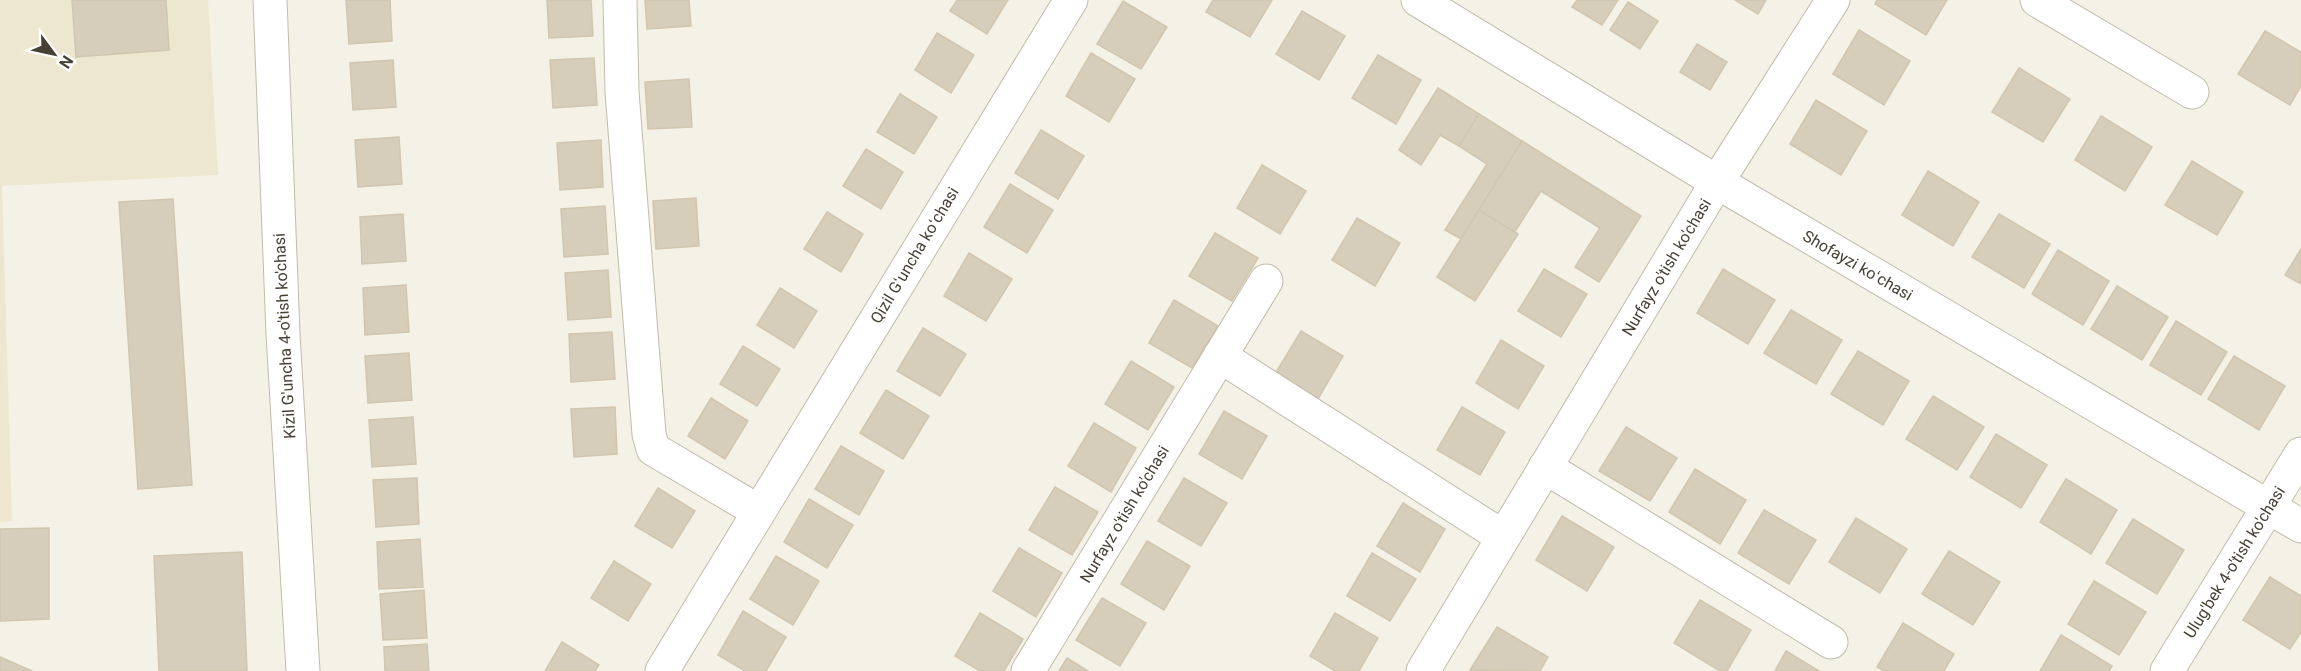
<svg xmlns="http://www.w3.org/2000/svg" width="2301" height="671" font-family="Roboto,sans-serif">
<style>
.education{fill:#ede7cf}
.building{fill:#d6cdbb;stroke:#d1c6ae;stroke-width:1.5}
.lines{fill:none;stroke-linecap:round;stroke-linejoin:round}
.minor-casing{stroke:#c2bcab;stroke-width:35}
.tertiary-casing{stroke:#c2bcab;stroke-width:35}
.minor{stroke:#fff;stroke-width:33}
.tertiary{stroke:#fff;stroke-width:33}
.labels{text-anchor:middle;stroke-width:6;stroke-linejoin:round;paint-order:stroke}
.street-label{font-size:16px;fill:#474135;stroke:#fff}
</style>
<rect width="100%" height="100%" fill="#f4f1e6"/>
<polygon class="education" points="0,0 208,0 218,175 2,186 12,521 0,522"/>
<g class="building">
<polygon points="72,0 166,0 169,50 76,57"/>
<polygon points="346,0 390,0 392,41 349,44"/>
<polygon points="547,0 591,0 593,36 549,38"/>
<polygon points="645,0 689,0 691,26 647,29"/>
<polygon points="957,0 1008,0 987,34 950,11"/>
<polygon points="1213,0 1272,0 1250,37 1206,12"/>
<polygon points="1577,0 1618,0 1602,25 1572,7"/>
<polygon points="1735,0 1766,0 1758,14"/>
<polygon points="1877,0 1947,0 1926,35 1875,4"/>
<polygon points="1123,1 1167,27 1141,69 1097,44"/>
<polygon points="1628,2 1658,21 1640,49 1610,30"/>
<polygon points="1302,11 1345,36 1319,80 1276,54"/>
<polygon points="1859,30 1910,61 1884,105 1833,74"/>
<polygon points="2265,31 2301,52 2301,86 2290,105 2238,74"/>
<polygon points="937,33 974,55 951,93 915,70"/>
<polygon points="1697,44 1727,62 1710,90 1680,72"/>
<polygon points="1091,53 1135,79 1109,122 1066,96"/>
<polygon points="1378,55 1421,80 1396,124 1352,98"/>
<polygon points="594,58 597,105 553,108 550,60"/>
<polygon points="393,60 396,107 353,110 350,63"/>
<polygon points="2019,68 2070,99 2043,142 1992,112"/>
<polygon points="689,79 692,127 648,129 645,82"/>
<polygon points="1438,88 1479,114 1459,146 1440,135 1421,165 1399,150"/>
<polygon points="900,94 937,117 914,154 877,132"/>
<polygon points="1816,100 1867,131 1841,175 1790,144"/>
<polygon points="1479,114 1522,141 1461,239 1445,230 1487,164 1459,146"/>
<polygon points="2101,116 2152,147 2125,191 2075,160"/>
<polygon points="1041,130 1084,156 1058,199 1015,173"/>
<polygon points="399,137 402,184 358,187 355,140"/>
<polygon points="601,140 603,187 560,190 557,143"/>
<polygon points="1522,141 1641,216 1599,282 1575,267 1600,228 1541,191 1514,233 1479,210"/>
<polygon points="866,149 903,172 881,209 843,186"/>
<polygon points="2192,161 2243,192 2217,235 2165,205"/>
<polygon points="1262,165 1306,191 1280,234 1237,208"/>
<polygon points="1928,171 1979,202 1953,246 1902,215"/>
<polygon points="1010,184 1053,210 1027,253 984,227"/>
<polygon points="696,198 699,246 656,249 653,201"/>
<polygon points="173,199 192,485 138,489 119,202"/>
<polygon points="605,206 608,254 564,257 561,209"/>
<polygon points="1479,210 1518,234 1475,301 1437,277"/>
<polygon points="827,212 863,234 841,272 804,249"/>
<polygon points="403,214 406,261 362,264 360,217"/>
<polygon points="1999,214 2050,244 2024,288 1972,257"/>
<polygon points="1357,218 1400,243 1375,286 1332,260"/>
<polygon points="1215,233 1258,258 1232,301 1189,276"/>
<polygon points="2301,249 2301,284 2285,275"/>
<polygon points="2058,250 2109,281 2083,325 2032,294"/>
<polygon points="969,253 1012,279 986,321 944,296"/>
<polygon points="1544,269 1587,294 1561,337 1518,311"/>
<polygon points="1723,269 1775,300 1748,344 1697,313"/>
<polygon points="608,270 611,317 568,320 565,273"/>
<polygon points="406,285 409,332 365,335 363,288"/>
<polygon points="2117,286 2168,317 2142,360 2091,329"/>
<polygon points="780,288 817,311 794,348 757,325"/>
<polygon points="1174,300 1218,326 1192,368 1149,343"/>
<polygon points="1791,310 1842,340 1816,384 1764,353"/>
<polygon points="2176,321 2227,352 2201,395 2150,365"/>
<polygon points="923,328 966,354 940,396 897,371"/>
<polygon points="1301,331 1343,356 1318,399 1275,374"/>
<polygon points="612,332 615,379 571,382 569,334"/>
<polygon points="1501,340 1544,366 1518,409 1476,383"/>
<polygon points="743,346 780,369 757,406 720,384"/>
<polygon points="1858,351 1909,381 1883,425 1831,394"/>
<polygon points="409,353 412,400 368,403 365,356"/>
<polygon points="2234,356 2285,386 2259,430 2208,399"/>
<polygon points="1131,361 1174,387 1148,430 1105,404"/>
<polygon points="886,390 929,416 903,459 860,433"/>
<polygon points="1933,396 1984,427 1957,470 1906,439"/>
<polygon points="711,398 748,421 725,459 688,436"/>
<polygon points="615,407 617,454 574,457 571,409"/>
<polygon points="1462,407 1505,432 1480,475 1437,450"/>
<polygon points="1224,411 1267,436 1242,479 1199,454"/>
<polygon points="413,417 416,464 372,467 369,420"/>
<polygon points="1094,423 1136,448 1111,492 1068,466"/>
<polygon points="1626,427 1677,458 1650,501 1599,471"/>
<polygon points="1996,434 2047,465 2021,508 1970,477"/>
<polygon points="841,446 884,471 859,515 815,489"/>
<polygon points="1695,469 1746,500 1720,544 1669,512"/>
<polygon points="417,478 419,524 376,527 373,480"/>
<polygon points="1184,478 1227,503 1201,546 1158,521"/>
<polygon points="2066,479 2117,510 2091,554 2040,522"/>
<polygon points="1055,487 1098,512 1072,555 1029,530"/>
<polygon points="658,488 695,511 672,548 635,526"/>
<polygon points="809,499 853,525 827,568 784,542"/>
<polygon points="1403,503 1445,529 1420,572 1377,546"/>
<polygon points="1764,510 1816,540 1789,584 1738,553"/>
<polygon points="1562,516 1614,547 1587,591 1536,560"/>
<polygon points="1856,518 1907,549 1880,593 1829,562"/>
<polygon points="2133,519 2184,550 2157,594 2106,563"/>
<polygon points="49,528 49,619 0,621 0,529"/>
<polygon points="420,539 423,587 379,589 377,542"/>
<polygon points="1147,541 1190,566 1164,610 1121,584"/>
<polygon points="1019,548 1062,573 1036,617 993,591"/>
<polygon points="1949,551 2000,582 1973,625 1922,594"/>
<polygon points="242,552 247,671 159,671 154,556"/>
<polygon points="1372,553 1416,579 1390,621 1347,596"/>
<polygon points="776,556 819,581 793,625 750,599"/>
<polygon points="614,561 651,584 628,621 591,598"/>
<polygon points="2270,577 2301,596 2301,632 2290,649 2243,620"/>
<polygon points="2094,581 2146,612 2119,655 2068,624"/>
<polygon points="424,590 427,638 383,640 380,594"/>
<polygon points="1102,598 1146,623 1120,666 1076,640"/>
<polygon points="1700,600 1751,630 1727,671 1720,671 1674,643"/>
<polygon points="743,611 786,637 766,671 745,671 718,655"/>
<polygon points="980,613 1023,639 1004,671 980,671 955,656"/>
<polygon points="1335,613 1378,638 1359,671 1335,671 1310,656"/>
<polygon points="1903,623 1954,654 1944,671 1884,671 1877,667"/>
<polygon points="1497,627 1548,657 1540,671 1470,670"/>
<polygon points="2061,635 2112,666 2109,671 2040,671"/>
<polygon points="562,642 599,665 595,671 545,671"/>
<polygon points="427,644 429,671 385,671 384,647"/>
<polygon points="1786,651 1819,671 1775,671"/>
<polygon points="0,657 32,671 0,671"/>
<polygon points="1067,658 1088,671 1059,671"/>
</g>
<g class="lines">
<g class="minor-casing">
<g id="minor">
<polyline points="620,0 622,92 649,434 653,449 758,511"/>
<polyline points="2037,0 2192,92"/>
<polyline points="1220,356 1503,537"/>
<polyline points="1545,467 1831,642"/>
<polyline points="662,671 1071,0"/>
<polyline points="1028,671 1266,281"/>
<polyline points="1423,671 1717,182 1833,0"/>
<polyline points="2167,671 2301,454"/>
</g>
</g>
<g class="tertiary-casing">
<g id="tertiary">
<polyline points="270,0 283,334 303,671"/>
<polyline points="1418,0 1717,182 2301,526"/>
</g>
</g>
<use href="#minor" class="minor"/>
<use href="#tertiary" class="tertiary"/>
</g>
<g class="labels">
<g class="street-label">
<text transform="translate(914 255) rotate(-59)" y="6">Qizil Gʻuncha koʻchasi</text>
<text transform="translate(1858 265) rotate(30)" y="6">Shofayzi koʻchasi</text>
<text transform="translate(1666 267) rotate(-59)" y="6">Nurfayz o'tish ko'chasi</text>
<text transform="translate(284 336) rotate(-93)" y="6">Kizil G'uncha 4-o'tish ko'chasi</text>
<text transform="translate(1124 514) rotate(-59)" y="6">Nurfayz o'tish ko'chasi</text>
<text transform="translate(2234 562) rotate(-58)" y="6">Ulug'bek 4-o'tish ko'chasi</text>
</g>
</g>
<g transform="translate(54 54) rotate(123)" stroke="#ffffff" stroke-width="4.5" paint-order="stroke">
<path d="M0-4.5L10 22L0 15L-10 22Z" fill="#474135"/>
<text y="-9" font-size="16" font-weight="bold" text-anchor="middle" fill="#474135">N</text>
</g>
</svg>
